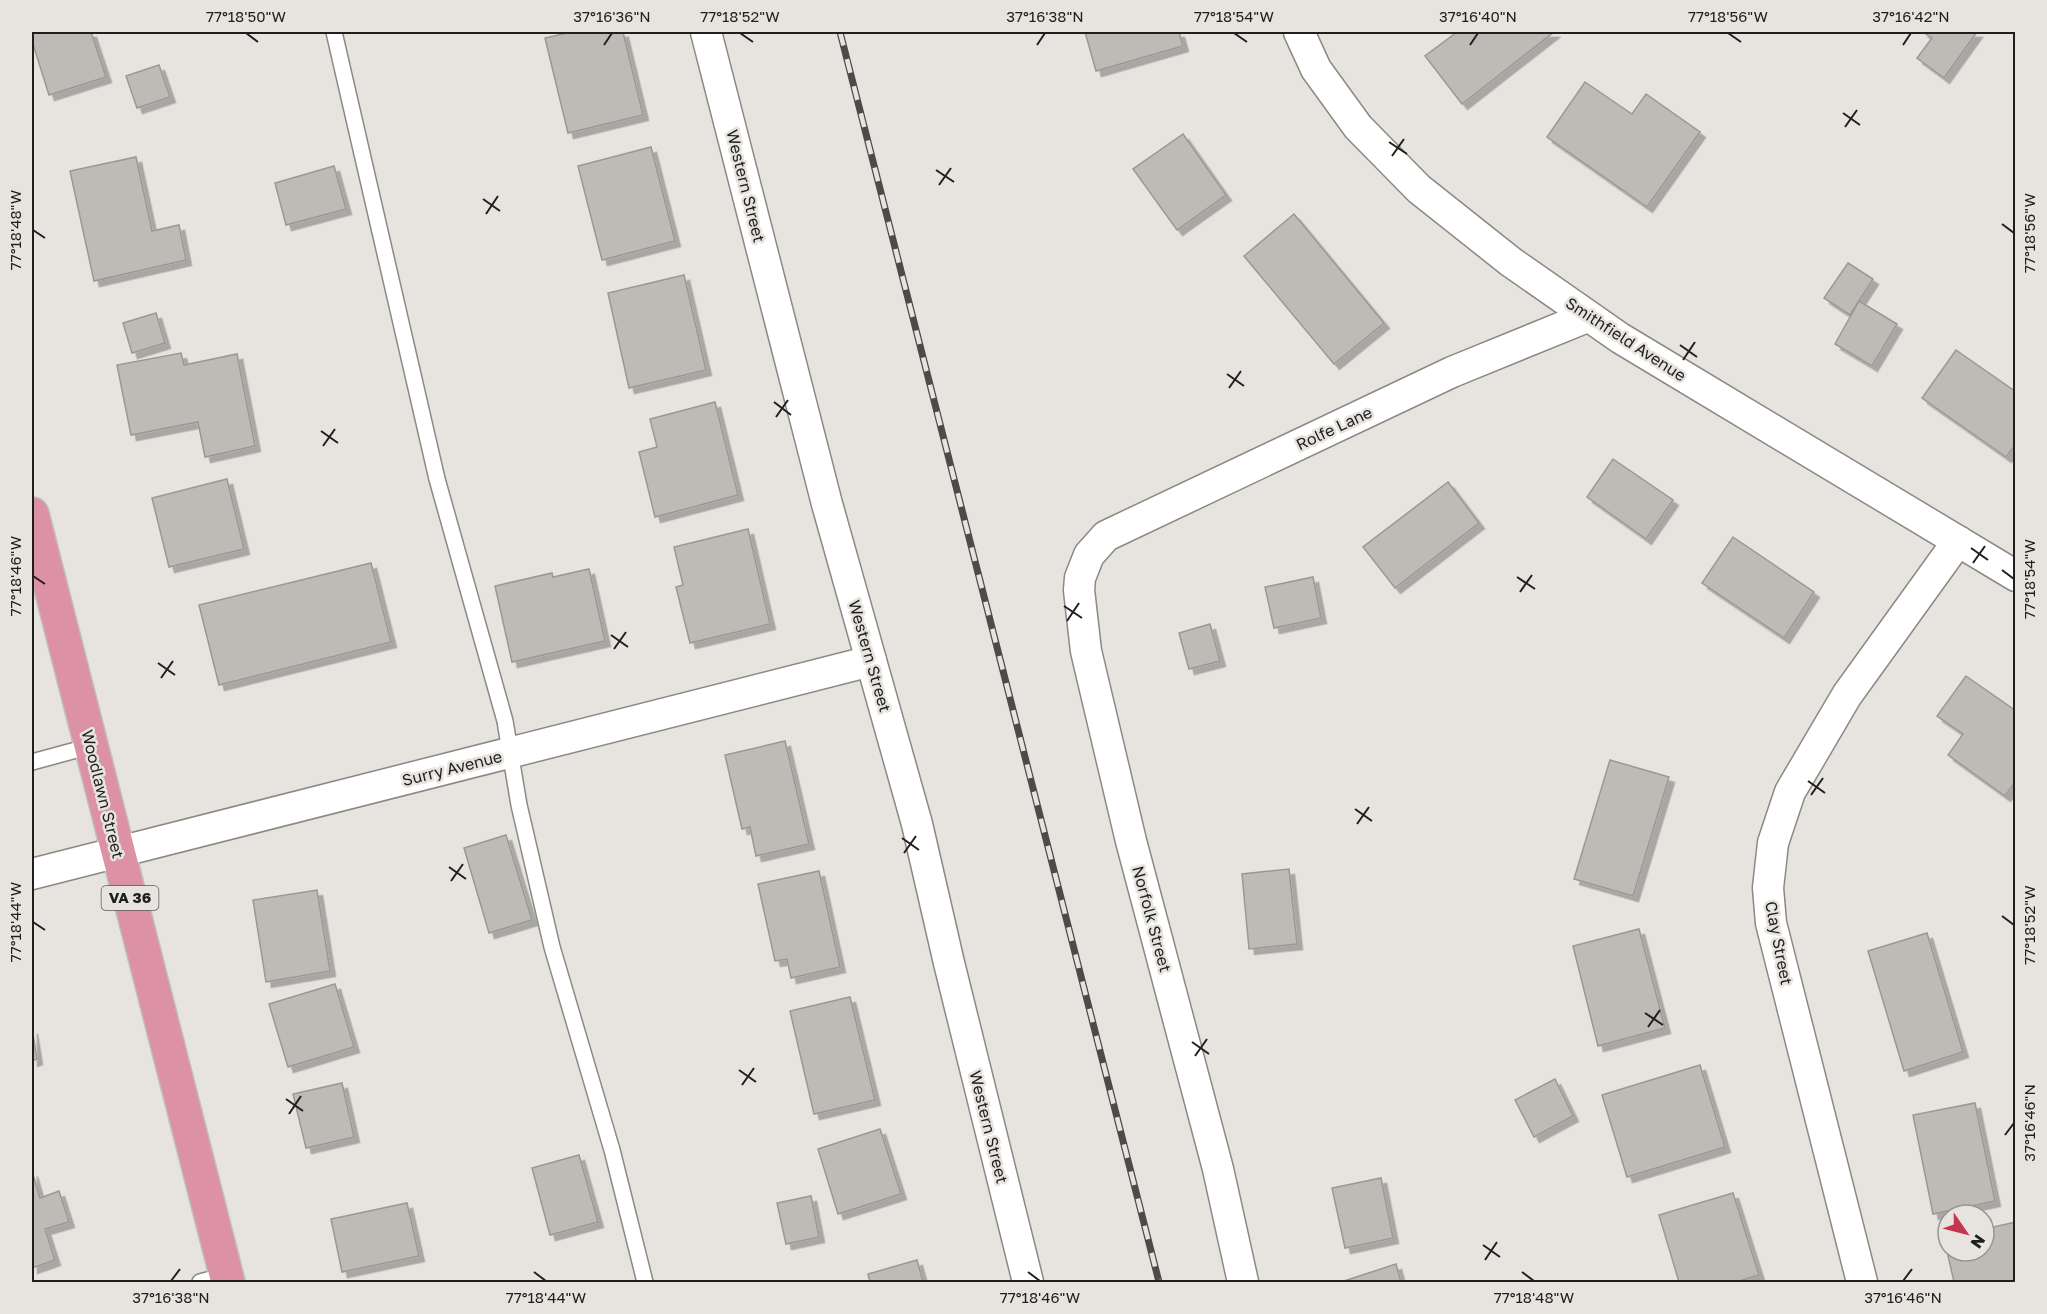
<svg xmlns="http://www.w3.org/2000/svg" width="2047" height="1314" font-family="'Golos Text',sans-serif">
<style>
.building{fill:#bdbbb6;stroke:#9a9894;stroke-width:1.5;filter:url(#shadow)}
.lines{fill:none;stroke-linecap:round;stroke-linejoin:round}
.service-casing{stroke:#8b8984;stroke-width:18}
.minor-casing{stroke:#8b8984;stroke-width:33}
.trunk-casing{stroke:#c1c0c0;stroke-width:36}
.service{stroke:#fff;stroke-width:15}
.minor{stroke:#fff;stroke-width:30}
.trunk{stroke:#dc92a4;stroke-width:33}
.rail-casing{stroke:#4c4b49;stroke-width:7}
.rail{stroke:#e7e4e0;stroke-width:4.5;stroke-dasharray:14;stroke-linecap:butt}
.ticks{fill:none;stroke:#201f1e;stroke-width:2}
.labels{text-anchor:middle;stroke-width:5;stroke-linejoin:round;paint-order:stroke}
.shield{fill:#e7e4e0;stroke:#5c5a58;stroke-width:1.5}
.shield-label{font-size:15px;font-weight:bold;fill:#201f1e}
.street-label{font-size:16px;fill:#201f1e;stroke:#e7e4e0}
.neatline{fill:none;stroke:#201f1e;stroke-width:2}
.ticks-label{font-size:15px;text-anchor:middle;fill:#201f1e}
</style>
<defs>
<filter id="shadow"><feDropShadow dx="5.5" dy="5.5" stdDeviation="0" flood-color="#0004"/></filter>
</defs>
<rect width="100%" height="100%" fill="#e7e4e0"/>
<g class="building">
<polygon points="32,32 91,32 106,77 49,95 32,41"/>
<polygon points="571,32 623,32 643,115 568,133 545,38"/>
<polygon points="1085,32 1179,32 1183,46 1096,71"/>
<polygon points="1457,32 1554,32 1462,104 1425,56"/>
<polygon points="1923,32 1977,32 1944,78 1917,58 1932,38"/>
<polygon points="159,65 170,97 137,108 126,76"/>
<polygon points="1585,82 1632,114 1646,94 1700,132 1647,207 1547,137"/>
<polygon points="1183,134 1226,195 1177,230 1133,169"/>
<polygon points="651,147 675,241 602,260 578,166"/>
<polygon points="136,157 152,231 179,225 186,260 94,281 70,171"/>
<polygon points="334,166 346,209 286,225 275,183"/>
<polygon points="1294,214 1384,323 1334,364 1244,256"/>
<polygon points="1848,263 1873,279 1850,315 1824,298"/>
<polygon points="684,275 706,370 629,388 608,293"/>
<polygon points="1859,301 1897,324 1872,366 1835,344"/>
<polygon points="156,313 165,343 132,353 123,323"/>
<polygon points="1956,350 2016,392 2016,444 2006,457 1922,398"/>
<polygon points="181,353 184,365 237,354 255,446 205,457 198,422 131,435 117,365"/>
<polygon points="715,402 738,495 655,517 639,452 657,447 650,419"/>
<polygon points="1613,459 1673,500 1646,539 1587,497"/>
<polygon points="227,479 244,549 169,567 152,498"/>
<polygon points="1448,482 1479,523 1395,588 1363,547"/>
<polygon points="748,529 770,624 690,643 676,587 683,585 674,547"/>
<polygon points="1733,537 1814,592 1784,638 1702,583"/>
<polygon points="371,563 391,642 219,685 199,605"/>
<polygon points="589,569 605,641 512,662 495,586 552,573 553,577"/>
<polygon points="1313,577 1321,618 1274,628 1265,587"/>
<polygon points="1210,624 1220,661 1189,669 1179,633"/>
<polygon points="1966,676 2016,711 2016,781 2005,796 1948,755 1963,734 1937,716"/>
<polygon points="785,741 809,844 756,856 750,827 742,829 725,755"/>
<polygon points="1610,760 1669,777 1633,896 1574,879"/>
<polygon points="506,835 532,920 489,933 464,848"/>
<polygon points="1289,869 1297,944 1249,949 1242,874"/>
<polygon points="819,871 840,967 791,978 787,959 775,961 758,884"/>
<polygon points="317,890 330,971 266,982 253,900"/>
<polygon points="1639,929 1665,1028 1598,1046 1573,946"/>
<polygon points="1927,933 1963,1052 1904,1071 1868,951"/>
<polygon points="335,984 354,1047 288,1067 269,1004"/>
<polygon points="850,997 875,1100 814,1114 790,1011"/>
<polygon points="32,1028 37,1059 32,1061"/>
<polygon points="1700,1065 1725,1147 1627,1177 1602,1095"/>
<polygon points="1555,1079 1573,1116 1534,1137 1515,1100"/>
<polygon points="342,1083 354,1137 306,1148 293,1094"/>
<polygon points="1975,1103 1995,1201 1933,1214 1913,1115"/>
<polygon points="880,1129 901,1194 838,1214 818,1149"/>
<polygon points="579,1155 598,1222 550,1235 532,1168"/>
<polygon points="32,1171 40,1198 59,1191 69,1222 45,1229 55,1260 32,1268"/>
<polygon points="1381,1178 1393,1238 1345,1248 1332,1188"/>
<polygon points="1733,1193 1759,1275 1736,1282 1679,1282 1659,1215"/>
<polygon points="811,1196 819,1237 786,1244 777,1203"/>
<polygon points="407,1203 419,1256 342,1272 331,1219"/>
<polygon points="2016,1222 2016,1282 1954,1282 1944,1238 1948,1237 1948,1251 1984,1251 1984,1229"/>
<polygon points="917,1260 923,1282 870,1282 868,1274"/>
<polygon points="1396,1264 1401,1282 1341,1282"/>
</g>
<g class="lines">
<g class="service-casing">
<g id="service">
<polyline points="334,32 437,479 505,721 519,805 552,947 612,1150 645,1282"/>
<polyline points="32,762 91,746"/>
<polyline points="200,1282 226,1275"/>
</g>
</g>
<g class="minor-casing">
<g id="minor">
<polyline points="706,32 827,504 917,824 949,963 1028,1282"/>
<polyline points="1299,32 1316,69 1358,127 1419,189 1511,262 1620,338 2016,576"/>
<polyline points="32,874 871,661"/>
<polyline points="1243,1282 1218,1169 1131,841 1086,651 1079,590 1080,578 1089,555 1106,536 1452,372 1587,317"/>
<polyline points="1862,1282 1771,923 1768,888 1773,843 1790,792 1847,695 1958,541"/>
</g>
</g>
<g class="trunk-casing">
<polyline id="trunk" points="32,514 228,1282"/>
</g>
<use href="#service" class="service"/>
<use href="#minor" class="minor"/>
<use href="#trunk" class="trunk"/>
<g class="rail-casing">
<polyline id="rail" points="840,32 1159,1282"/>
</g>
<use href="#rail" class="rail"/>
</g>
<path class="ticks" d="M 246,33 L 258,42M 740,33 L 753,42M 1234,33 L 1247,42M 1728,33 L 1741,42M 604,45 L 612,33M 1037,45 L 1045,33M 1470,45 L 1478,33M 1903,45 L 1911,33M 1843,113 L 1860,125M 1845,127 L 1857,110M 1389,142 L 1407,154M 1392,156 L 1404,139M 936,170 L 954,182M 939,185 L 951,168M 483,199 L 500,211M 486,214 L 498,196M 2002,224 L 2014,233M 33,230 L 45,238M 1680,345 L 1697,357M 1683,360 L 1695,342M 1227,374 L 1244,386M 1229,388 L 1241,371M 774,402 L 791,415M 776,417 L 788,400M 321,431 L 338,443M 323,446 L 335,429M 1971,548 L 1988,560M 1973,563 L 1985,546M 2002,570 L 2014,579M 33,576 L 45,584M 1517,577 L 1535,589M 1520,592 L 1532,575M 1064,606 L 1082,618M 1067,621 L 1079,603M 611,635 L 628,647M 614,649 L 626,632M 158,663 L 175,675M 161,678 L 173,661M 1808,781 L 1825,793M 1811,795 L 1823,778M 1355,809 L 1372,821M 1357,824 L 1369,807M 902,838 L 919,850M 904,853 L 916,836M 449,867 L 466,879M 451,881 L 463,864M 2002,916 L 2014,925M 33,922 L 45,930M 1645,1013 L 1663,1025M 1648,1027 L 1660,1010M 1192,1042 L 1209,1054M 1195,1056 L 1207,1039M 739,1070 L 756,1082M 742,1085 L 754,1068M 286,1099 L 303,1111M 289,1114 L 301,1096M 2005,1135 L 2014,1123M 1483,1245 L 1500,1257M 1485,1260 L 1497,1242M 534,1272 L 546,1281M 1028,1272 L 1040,1281M 1522,1272 L 1534,1281M 171,1281 L 180,1269M 1903,1281 L 1912,1269"/>
<g class="labels">
<rect class="shield" x="101.5" y="886" width="57" height="24" rx="4.5"/>
<g class="shield-label">
<text x="130" y="903">VA 36</text>
</g>
<g class="street-label">
<text transform="translate(746 186) rotate(76)" y="6">Western Street</text>
<text transform="translate(1626 339) rotate(33)" y="6">Smithfield Avenue</text>
<text transform="translate(1334 428) rotate(-25)" y="6">Rolfe Lane</text>
<text transform="translate(870 656) rotate(74)" y="6">Western Street</text>
<text transform="translate(452 768) rotate(-14)" y="6">Surry Avenue</text>
<text transform="translate(103 794) rotate(76)" y="6">Woodlawn Street</text>
<text transform="translate(1152 919) rotate(75)" y="6">Norfolk Street</text>
<text transform="translate(1779 943) rotate(79)" y="6">Clay Street</text>
<text transform="translate(989 1127) rotate(76)" y="6">Western Street</text>
</g>
</g>
<rect width="2047" height="1314" fill="none" stroke="#e7e4e0" stroke-width="66"/>
<g transform="translate(1966 1233) rotate(125)"><circle r="28" fill="#e7e4e0" stroke="#979592" stroke-width="1.5"/>
<path d="M0-4.5L10 22L0 15L-10 22Z" fill="#c63550"/>
<text y="-9" font-size="16" font-weight="bold" text-anchor="middle" fill="#201f1e">N</text>
</g>
<rect x="33" y="33" width="1981" height="1248" class="neatline"/>
<g class="ticks-label">
<text x="246" y="22">77°18'50"W</text>
<text x="612" y="22">37°16'36"N</text>
<text x="740" y="22">77°18'52"W</text>
<text x="1045" y="22">37°16'38"N</text>
<text x="1234" y="22">77°18'54"W</text>
<text x="1478" y="22">37°16'40"N</text>
<text x="1728" y="22">77°18'56"W</text>
<text x="1911" y="22">37°16'42"N</text>
<text transform="translate(16 230) rotate(-90)" y="5">77°18'48"W</text>
<text transform="translate(2030 233) rotate(-90)" y="5">77°18'56"W</text>
<text transform="translate(16 576) rotate(-90)" y="5">77°18'46"W</text>
<text transform="translate(2030 579) rotate(-90)" y="5">77°18'54"W</text>
<text transform="translate(16 922) rotate(-90)" y="5">77°18'44"W</text>
<text transform="translate(2030 925) rotate(-90)" y="5">77°18'52"W</text>
<text transform="translate(2030 1123) rotate(-90)" y="5">37°16'46"N</text>
<text x="171" y="1303">37°16'38"N</text>
<text x="546" y="1303">77°18'44"W</text>
<text x="1040" y="1303">77°18'46"W</text>
<text x="1534" y="1303">77°18'48"W</text>
<text x="1903" y="1303">37°16'46"N</text>
</g>
</svg>
